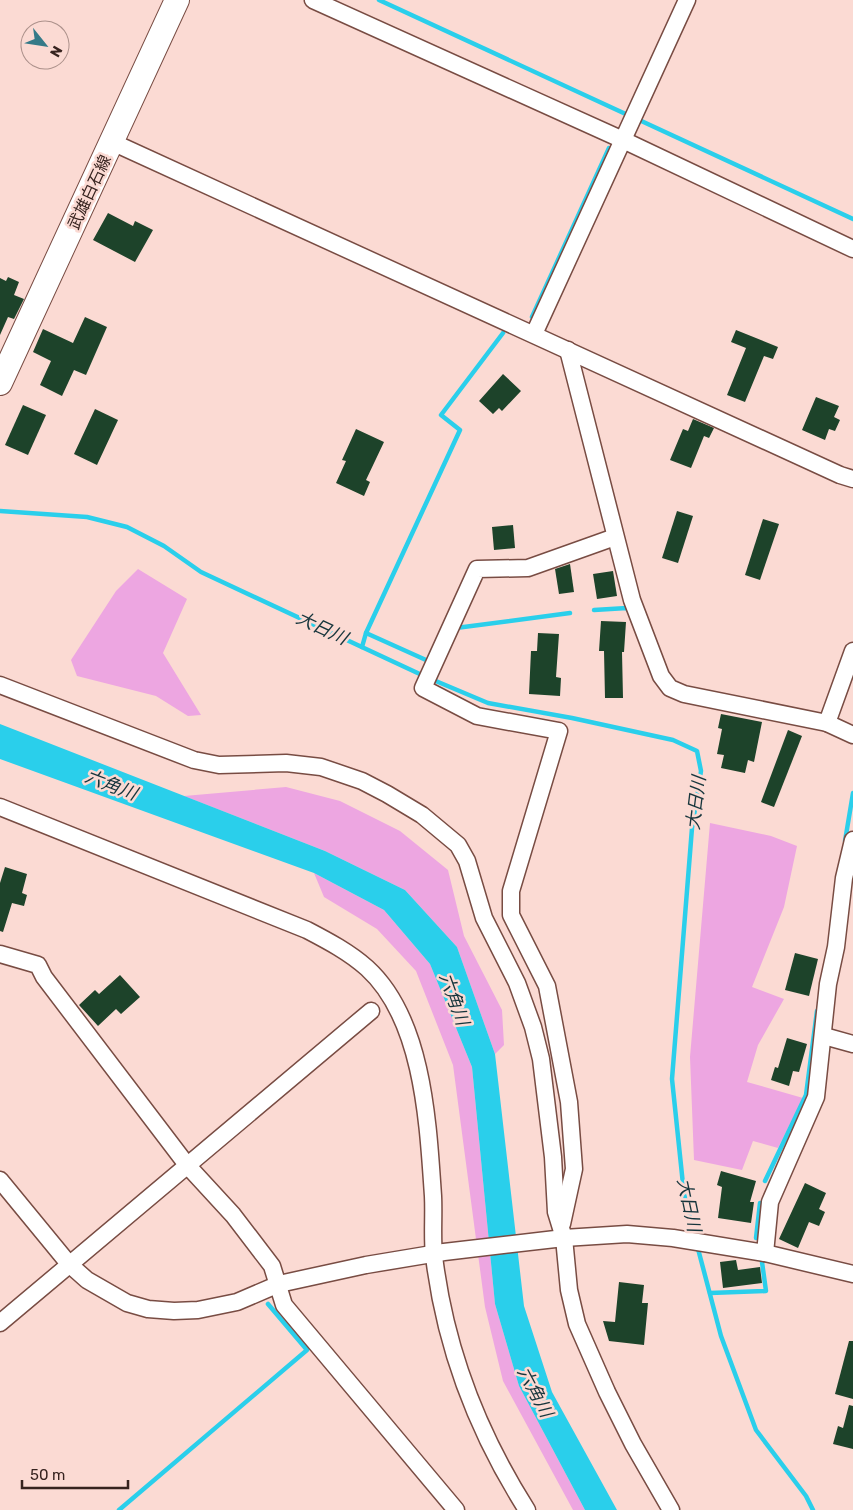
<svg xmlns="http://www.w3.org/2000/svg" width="853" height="1510" font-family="Rubik,'Noto Sans JP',sans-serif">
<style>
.green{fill:#eda6e1}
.water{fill:#2acfeb}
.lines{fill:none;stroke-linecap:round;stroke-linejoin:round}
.stream{stroke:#2acfeb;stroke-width:4.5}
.building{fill:#1d432a}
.minor-casing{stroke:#784c43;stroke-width:19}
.secondary-casing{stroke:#784c43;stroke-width:26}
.minor{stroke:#fff;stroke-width:16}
.secondary{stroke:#fff;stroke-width:24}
.labels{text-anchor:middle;stroke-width:5;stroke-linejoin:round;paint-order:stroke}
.street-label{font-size:16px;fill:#36231f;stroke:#fbdad3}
.water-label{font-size:18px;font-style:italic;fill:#16353c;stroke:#fbdad3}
</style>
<rect width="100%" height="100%" fill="#fbdad3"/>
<g class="green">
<polygon points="138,569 187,599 163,653 201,715 188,716 156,696 77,676 71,660 116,591"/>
<polygon points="286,787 340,801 400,831 448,870 464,936 502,1010 504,1045 495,1054 457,947 405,890 325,851 184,796"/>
<polygon points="710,823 771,836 797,846 784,907 752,987 784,999 758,1045 747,1082 803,1098 778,1148 753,1141 742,1170 694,1160 690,1057"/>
<polygon points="314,873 384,910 430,964 472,1067 495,1304 519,1386 585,1510 573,1510 503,1381 485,1307 453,1065 416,971 377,929 324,897"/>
</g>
<polygon class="water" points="0,724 325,851 405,890 457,947 495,1054 524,1306 552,1392 617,1510 585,1510 519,1386 495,1304 472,1067 430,964 384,910 314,873 0,759"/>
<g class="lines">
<g class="stream">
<polyline points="379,0 630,116"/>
<polyline points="637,119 853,219"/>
<polyline points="532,317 609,148"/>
<polyline points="0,511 87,517 127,527 164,546 201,572 424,676"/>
<polyline points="594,610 627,608 628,610"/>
<polyline points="456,628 570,613"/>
<polyline points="366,633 426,660"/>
<polyline points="362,647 366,633 460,430 441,415 503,333"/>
<polyline points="431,679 488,703 572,718 673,740 697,751 701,771 692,828 672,1079 684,1194 695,1237"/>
<polyline points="845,841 853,793"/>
<polyline points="765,1181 806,1095 817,1011"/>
<polyline points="756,1238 760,1203"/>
<polyline points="697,1245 721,1336 756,1430 806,1496 813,1510"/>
<polyline points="710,1293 766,1291 762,1262"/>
<polyline points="119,1510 307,1350 268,1304"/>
</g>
</g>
<g class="building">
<polygon points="108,213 133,226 135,221 153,230 135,262 93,240"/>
<polygon points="8,277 19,282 14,295 24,299 14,319 8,317 0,335 0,278 6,281"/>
<polygon points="85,317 107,327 86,375 74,370 62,396 40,385 51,361 33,352 43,329 73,343"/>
<polygon points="736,330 778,347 773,359 764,356 745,402 727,395 746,348 731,342"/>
<polygon points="503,374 521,391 502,411 499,408 493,414 479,401"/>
<polygon points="816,397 839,406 834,417 840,420 835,431 829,429 825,440 802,430"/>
<polygon points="23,405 46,415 28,455 5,445"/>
<polygon points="95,409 118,420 97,465 74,454"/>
<polygon points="693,419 714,428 709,438 704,436 691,468 670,460 683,429 688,431"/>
<polygon points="356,429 384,442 366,480 370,482 364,496 336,483 346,461 342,460"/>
<polygon points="677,511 693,516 678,563 662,558"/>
<polygon points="763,519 779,524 760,580 745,575"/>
<polygon points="513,525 515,548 494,550 492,527"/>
<polygon points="570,564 574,592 559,594 555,569"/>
<polygon points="613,571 617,596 597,599 593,574"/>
<polygon points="601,621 626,622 624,652 622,652 623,698 605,698 604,651 599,651"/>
<polygon points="538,633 559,634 556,677 561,678 560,696 529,694 531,651 537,651"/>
<polygon points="721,714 762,722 754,762 748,760 745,773 721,768 724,755 717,754 722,729 718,728"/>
<polygon points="788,730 802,736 774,807 761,802"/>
<polygon points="5,867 27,874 22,893 27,895 24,906 12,903 3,932 0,931 0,883"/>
<polygon points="795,953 818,959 809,996 785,990"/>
<polygon points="120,975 140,997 121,1014 116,1009 98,1026 79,1005 95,990 99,994"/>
<polygon points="787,1038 807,1044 799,1072 793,1071 789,1086 771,1080 775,1067 778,1068"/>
<polygon points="721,1171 756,1181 750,1202 754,1202 751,1223 718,1218 722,1187 717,1185"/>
<polygon points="805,1183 826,1193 819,1209 825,1212 819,1226 809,1222 798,1248 779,1239"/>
<polygon points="736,1260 738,1270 760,1267 762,1283 723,1288 720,1262"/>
<polygon points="619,1282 644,1285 642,1303 648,1303 644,1345 609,1341 603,1321 615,1322"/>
<polygon points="849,1341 853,1341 853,1399 835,1394"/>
<polygon points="849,1405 853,1406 853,1449 833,1444 838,1426 843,1428"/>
</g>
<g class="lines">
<g class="minor-casing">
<g id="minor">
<polyline points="313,0 623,140 853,249"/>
<polyline points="112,142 840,475 853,479"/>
<polyline points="534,334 687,0"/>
<polyline points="568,350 632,600 661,676 670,688 684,694 827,723 853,735"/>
<polyline points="0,685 194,760 219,765 286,763 321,767 362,781 387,794 422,815 458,845 467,861 484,918 517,983 533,1027 541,1059 553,1157 556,1212 564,1238 569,1290 577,1324 607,1392 633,1444 671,1510"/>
<polyline points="827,723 853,651"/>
<path d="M 0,807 L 307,930 C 328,941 349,952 367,968 C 424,1020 428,1125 433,1196 C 434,1216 432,1237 434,1256 C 445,1348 478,1433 527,1510"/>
<polyline points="0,954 38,965 44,977 187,1165 233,1215 272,1266 284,1305 456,1510"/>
<polyline points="824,1036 853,1044"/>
<polyline points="0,1180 69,1264 87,1280 127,1303 148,1309 174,1311 198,1310 237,1302 279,1284 366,1265 444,1252 564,1238 627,1234 673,1238 765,1253 853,1274"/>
<polyline points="562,1224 574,1169 569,1102 547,986 511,915 511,891 559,731 477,716 423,688 477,569 528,568 615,537"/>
<polyline points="765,1253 770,1202 816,1097 828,984 836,947 844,878 853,840"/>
<polyline points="0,1323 371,1011"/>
</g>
</g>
<g class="secondary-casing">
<polyline id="secondary" points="0,383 177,0"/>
</g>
<use href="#minor" class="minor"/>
<use href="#secondary" class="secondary"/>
</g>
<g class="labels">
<g class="street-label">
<text transform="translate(89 192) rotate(-65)" y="6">武雄白石線</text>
</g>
<g class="water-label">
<text transform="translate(322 628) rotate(25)" y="6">大日川</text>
<text transform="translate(111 785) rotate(21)" y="6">六角川</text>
<text transform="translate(696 803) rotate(-83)" y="6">大日川</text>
<text transform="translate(454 999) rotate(70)" y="6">六角川</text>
<text transform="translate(689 1205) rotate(78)" y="6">大日川</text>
<text transform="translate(535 1392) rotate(62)" y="6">六角川</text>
</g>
</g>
<g transform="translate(45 45) rotate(120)"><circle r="24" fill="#fbdad3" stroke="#ac918b"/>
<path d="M0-4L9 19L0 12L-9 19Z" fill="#357a88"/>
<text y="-8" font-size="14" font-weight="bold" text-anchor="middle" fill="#36231f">N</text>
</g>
<path d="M22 1480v8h106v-8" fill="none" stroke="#36231f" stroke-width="2.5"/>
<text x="30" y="1480" font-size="15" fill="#36231f" stroke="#fbdad3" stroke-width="4" paint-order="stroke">50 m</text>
</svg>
